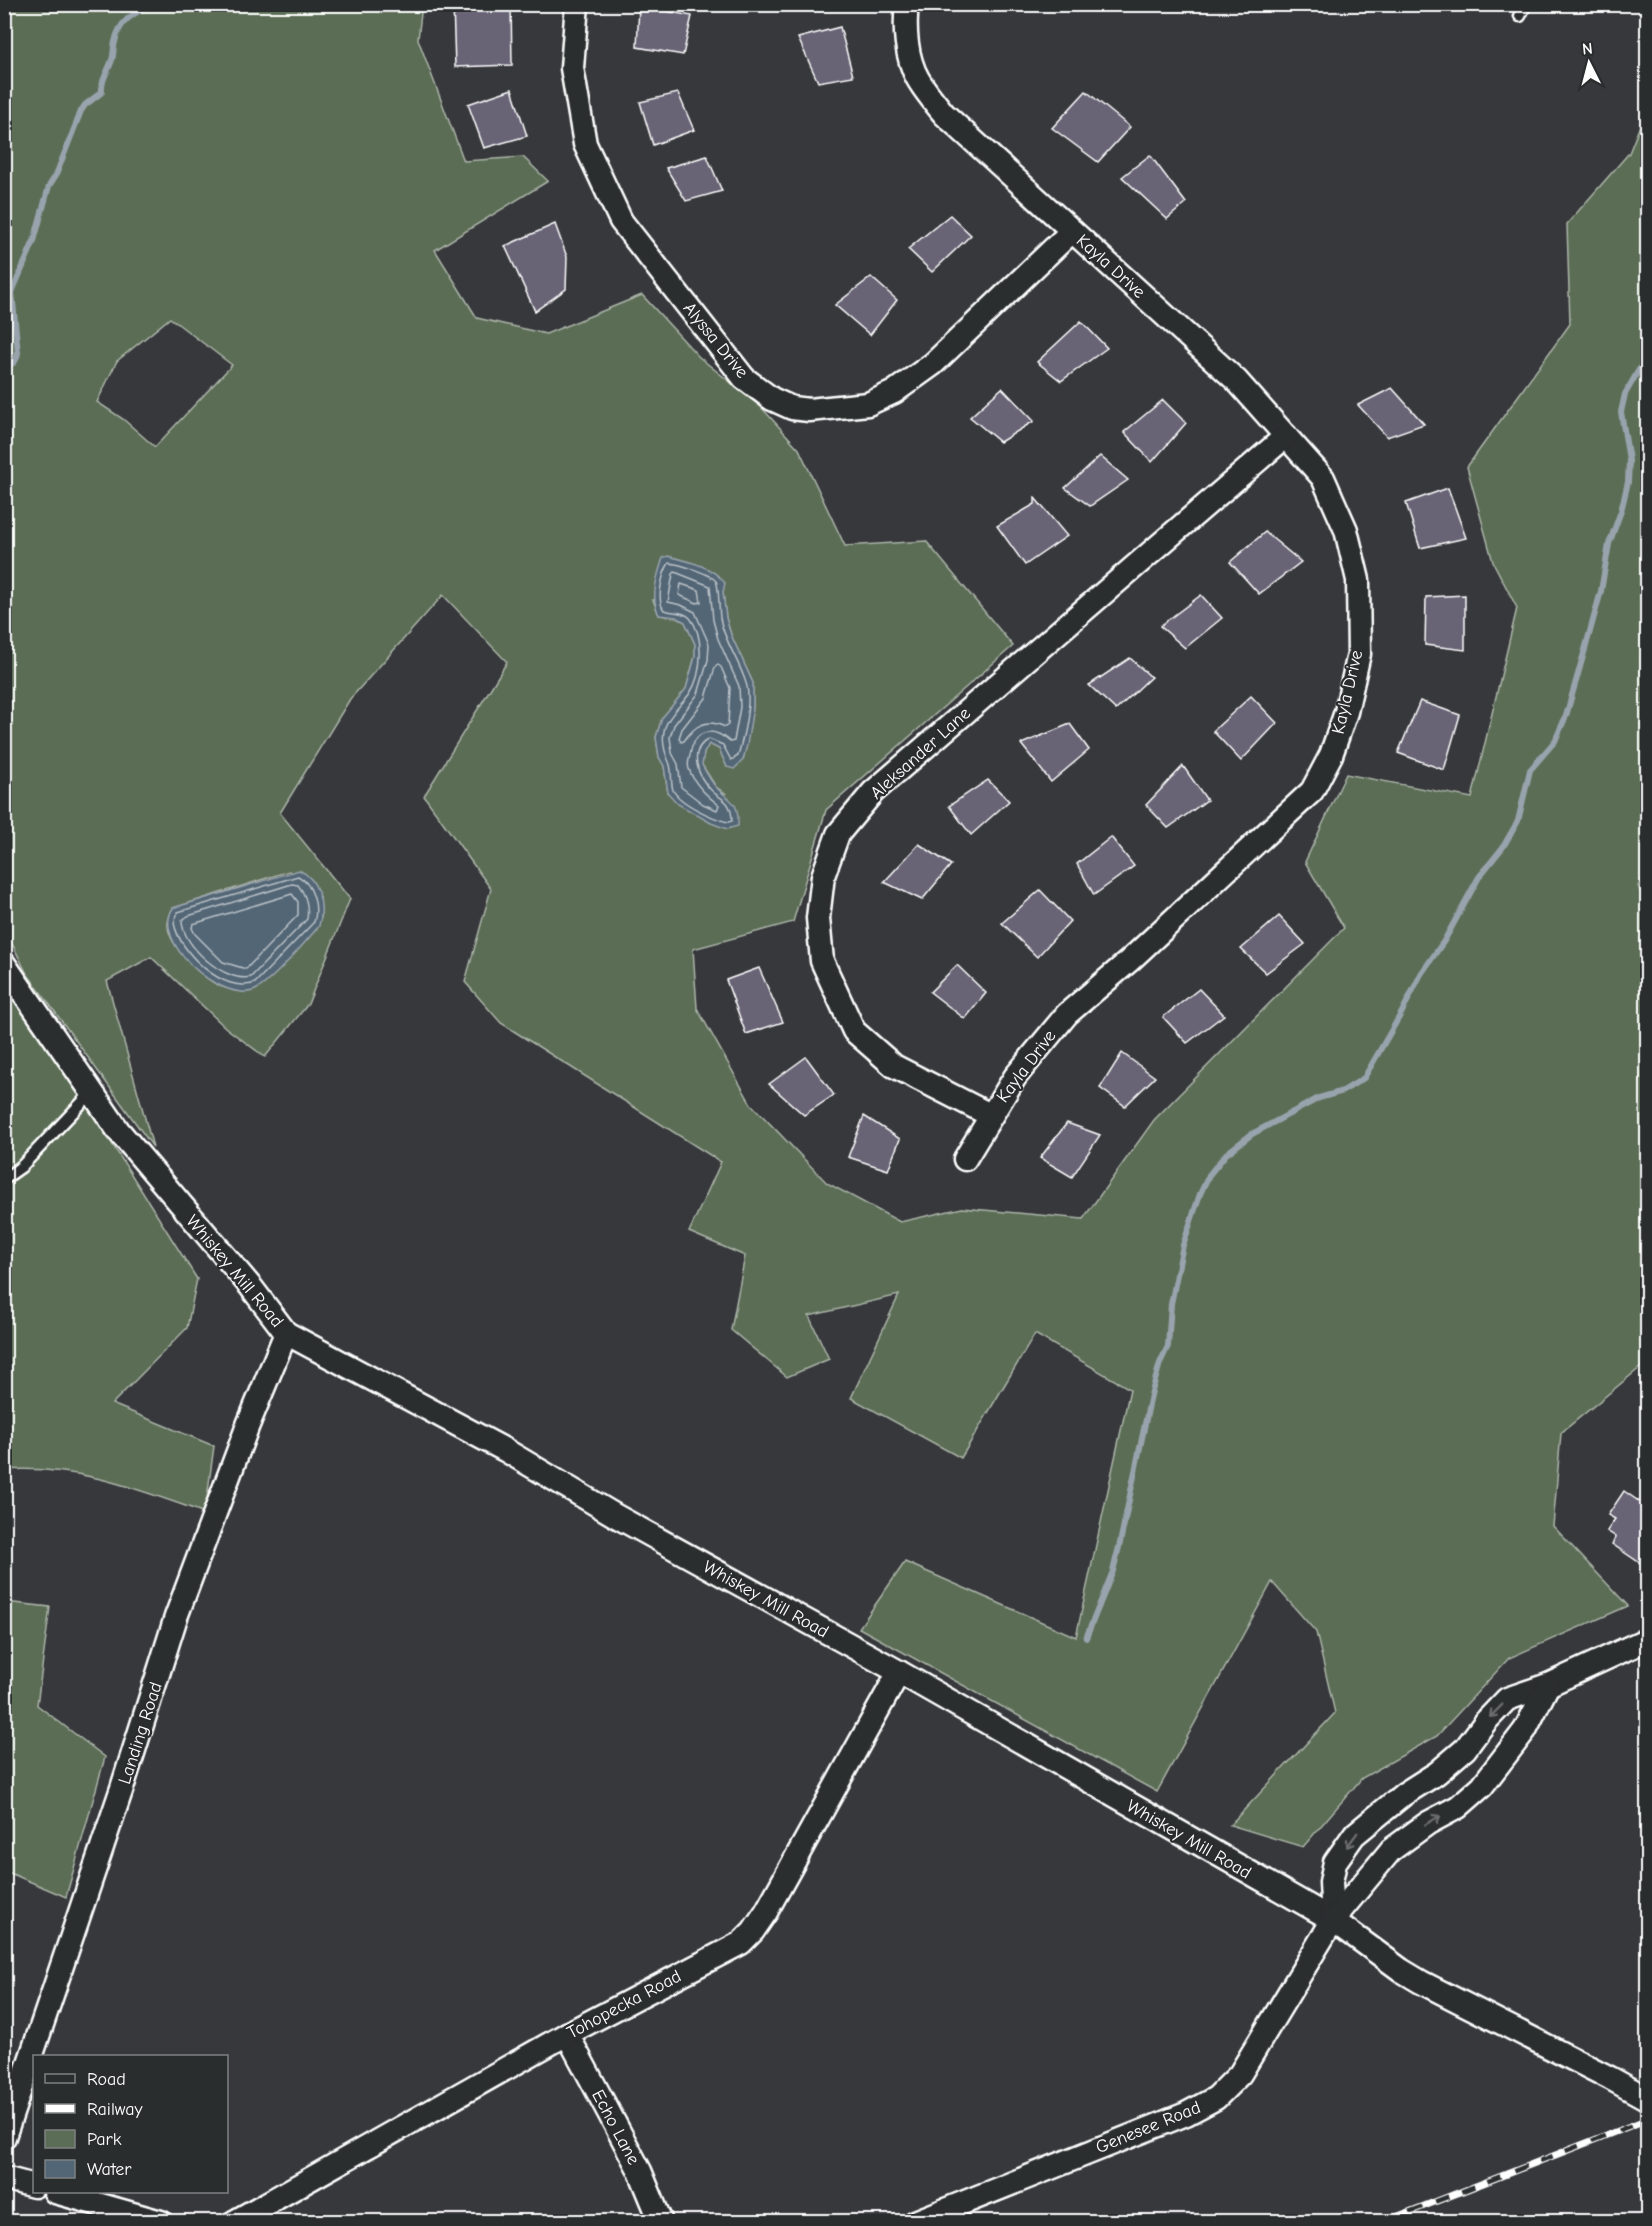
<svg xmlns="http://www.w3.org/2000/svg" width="1652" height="2226" font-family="'Comic Neue',sans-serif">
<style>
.green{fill:#5b6d56;stroke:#adb6aa;stroke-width:1.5;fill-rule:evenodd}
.water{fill:#536676;stroke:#98a3ad;stroke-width:1.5}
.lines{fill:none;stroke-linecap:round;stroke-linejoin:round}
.shore{stroke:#bac2c8;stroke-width:1.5}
.stream{stroke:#98a3ad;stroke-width:6}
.building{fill:#696476;stroke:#fff;stroke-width:1.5}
.service-casing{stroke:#fff;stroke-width:15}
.minor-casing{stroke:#fff;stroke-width:27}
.service{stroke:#2a2d2e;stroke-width:10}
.minor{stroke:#2a2d2e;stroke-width:22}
.rail-casing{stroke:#fff;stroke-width:7}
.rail{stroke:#2a2d2e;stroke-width:4.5;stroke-dasharray:14;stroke-linecap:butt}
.oneway{stroke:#6a6c6d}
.labels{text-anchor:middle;stroke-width:4.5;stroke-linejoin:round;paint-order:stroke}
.street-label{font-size:18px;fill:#fff;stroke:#2a2d2e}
</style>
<rect width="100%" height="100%" fill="#37383c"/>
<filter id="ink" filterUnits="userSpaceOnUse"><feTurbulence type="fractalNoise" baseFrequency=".0167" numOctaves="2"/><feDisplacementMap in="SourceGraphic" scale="12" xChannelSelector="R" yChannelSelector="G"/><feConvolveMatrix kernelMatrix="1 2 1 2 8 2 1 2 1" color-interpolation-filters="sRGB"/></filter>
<g filter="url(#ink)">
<g class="green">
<path d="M 5,5 L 422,5 L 418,39 L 464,161 L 523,157 L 548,181 L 435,250 L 477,318 L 546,334 L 642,295 L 699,357 L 761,407 L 799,449 L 845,546 L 926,541 L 1013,646 L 826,810 L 793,922 L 693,949 L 697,1008 L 751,1104 L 827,1183 L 900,1222 L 962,1208 L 1083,1219 L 1154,1120 L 1344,928 L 1305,862 L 1346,774 L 1472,798 L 1517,608 L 1493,562 L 1467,467 L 1570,324 L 1567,224 L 1629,153 L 1647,108 L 1648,870 L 1638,886 L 1648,909 L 1647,1362 L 1561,1433 L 1553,1526 L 1628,1606 L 1509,1658 L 1437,1736 L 1362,1778 L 1303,1847 L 1230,1825 L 1335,1713 L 1316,1632 L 1272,1582 L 1157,1792 L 859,1628 L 905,1562 L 1076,1637 L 1130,1389 L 1035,1334 L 961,1458 L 851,1398 L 899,1295 L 809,1316 L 829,1359 L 787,1377 L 731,1330 L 745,1256 L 689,1232 L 721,1162 L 501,1023 L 465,982 L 491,889 L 424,796 L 507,662 L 443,595 L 350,699 L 280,813 L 350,899 L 308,1004 L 265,1057 L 226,1028 L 151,957 L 107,981 L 153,1147 L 26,972 L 5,929 ZM 170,318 L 232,365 L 155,447 L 123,419 L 97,402 L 117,361 ZM 723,592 L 726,618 L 731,635 L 753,683 L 753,707 L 743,760 L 727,767 L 719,749 L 709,744 L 704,753 L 702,765 L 716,787 L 725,793 L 668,793 L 664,766 L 659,757 L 656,737 L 662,718 L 686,689 L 695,656 L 695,644 L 685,622 L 676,617 L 659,615 L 653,600 ZM 289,871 L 320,896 L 321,918 L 244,992 C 236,990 227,989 220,986 C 202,978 169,946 168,926 C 167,920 171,913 173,908 Z"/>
<path d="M 4,972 L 197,1279 L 187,1328 L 112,1404 L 214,1446 L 205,1513 C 138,1489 78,1465 5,1470 Z"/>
<polygon points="5,1602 50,1607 37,1705 105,1757 66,1897 5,1871"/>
</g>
<g class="water">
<path d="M 668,556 C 688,561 712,566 725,583 L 723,592 L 726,618 L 731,635 L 753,683 L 753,707 L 747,745 L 743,760 L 734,769 L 727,767 L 719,749 L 709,744 L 704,753 L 702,765 C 706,772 710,780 715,786 C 730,803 739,798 738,826 L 727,829 L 711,823 L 678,804 L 668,793 L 664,766 L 659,757 L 656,737 L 662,718 L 686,689 L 695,657 L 695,644 L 685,622 L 676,617 L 659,615 C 650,597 657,576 663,558 Z"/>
<path d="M 299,870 C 319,879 325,906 319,926 C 308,939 267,987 253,991 C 219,1001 151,942 173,908 Z"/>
</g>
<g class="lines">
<g class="shore">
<path d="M 669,563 C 680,564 709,573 716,581 C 719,586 719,610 720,618 C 724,641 739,660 746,683 C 752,701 743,738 738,756 L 731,760 L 723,745 L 709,739 C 687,750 698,778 712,791 C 717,796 723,798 727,803 C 731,808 732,815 732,821 L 728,822 C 714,819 680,804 673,790 C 670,781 673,771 669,762 C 664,751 661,740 665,727 C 670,713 682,705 690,693 C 702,675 705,636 690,618 C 684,611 672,613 664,610 C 656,599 662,574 669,563 Z"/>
<path d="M 675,572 L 710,586 L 713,620 L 718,639 L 739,686 L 740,707 L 734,741 L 730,742 C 712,725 694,730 690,755 C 689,760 687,764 689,769 C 694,784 707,796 719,805 L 717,810 L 703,804 L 681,787 L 678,764 L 672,753 L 670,737 L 674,725 L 698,694 L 708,660 L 709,644 L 695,612 L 681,605 L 668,602 L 673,574 Z"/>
<polygon points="681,584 699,590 701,602 697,603 679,595"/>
<path d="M 718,665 L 721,667 L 730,688 L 728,725 L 725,727 C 706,718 695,725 684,741 L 681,742 L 679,738 L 682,729 L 706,698 L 715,667 Z"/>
<path d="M 298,876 C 313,884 319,907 314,922 L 255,983 C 224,995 179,952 174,923 L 178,912 Z"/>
<path d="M 292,884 L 298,885 C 306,895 309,906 307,919 L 251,977 C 226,984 181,945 182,920 L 188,916 Z"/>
<polygon points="292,894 298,902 298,915 246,969 223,962 195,934 192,928 193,924"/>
</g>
<g class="stream">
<path d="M 4,366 C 14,365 16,362 18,353 L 12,292 L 34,241 L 49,186 L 56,175 L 81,111 L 85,105 L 102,92 C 101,79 108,72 112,60 C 114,54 113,48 115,42 C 119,20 135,12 154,4"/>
<polyline points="1086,1638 1113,1571 1120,1543 1151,1395 1160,1363 1168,1346 1171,1304 1183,1245 1200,1194 1209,1175 1226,1154 1252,1134 1319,1098 1343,1091 1364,1078 1402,1012 1421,974 1444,941 1479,877 1503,847 1518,821 1530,770 1555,741 1566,716 1586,646 1601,591 1609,544 1621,511 1628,482 1629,460 1621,412 1625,394 1648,354"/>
</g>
</g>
<g class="building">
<polygon points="453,4 511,4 512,65 455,67"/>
<polygon points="639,6 692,16 683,55 637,47"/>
<polygon points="840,27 853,76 818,82 798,38"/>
<polygon points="512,89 527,136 484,148 468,104"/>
<polygon points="1086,91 1130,127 1098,162 1052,128"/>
<polygon points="678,93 694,130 653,145 640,102"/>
<polygon points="1150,155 1186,203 1167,219 1122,177"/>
<polygon points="707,156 722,191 686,201 666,168"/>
<polygon points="950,215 971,235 932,272 908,249"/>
<polygon points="555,224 567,257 566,289 535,311 505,246"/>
<polygon points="871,277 897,300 870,335 835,305"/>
<polygon points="1081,321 1107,348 1061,381 1037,362"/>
<polygon points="1002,388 1034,421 1000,442 970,417"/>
<polygon points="1392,388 1424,424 1387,437 1358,405"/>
<polygon points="1163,400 1186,423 1152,462 1124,432"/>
<polygon points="1100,456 1128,480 1090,506 1065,488"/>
<polygon points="1448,488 1466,538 1420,548 1406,503"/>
<polygon points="1035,498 1067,536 1025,565 997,526 1035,504"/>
<polygon points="1265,532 1301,562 1259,594 1230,562"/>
<polygon points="1201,595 1222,618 1185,648 1160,626"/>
<polygon points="1465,595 1465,650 1425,645 1426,597"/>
<polygon points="1130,658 1151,677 1116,710 1089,685"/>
<polygon points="1251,696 1277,723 1241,761 1213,731"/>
<polygon points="1420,701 1460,715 1444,770 1398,753"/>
<polygon points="1070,724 1089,750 1051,782 1021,744"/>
<polygon points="1183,766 1207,800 1168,828 1146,805"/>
<polygon points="988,780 1009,801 971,835 949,806"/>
<polygon points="1111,837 1134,866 1094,895 1077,864"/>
<polygon points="919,844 951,865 922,900 884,882"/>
<polygon points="1040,890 1070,921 1037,957 1002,923"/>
<polygon points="1279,916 1305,944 1266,973 1241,949"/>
<polygon points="957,965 986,993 965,1019 930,992"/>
<polygon points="759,968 783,1022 746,1034 726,980"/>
<polygon points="1199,989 1224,1015 1187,1043 1163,1017"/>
<polygon points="1122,1053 1155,1077 1125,1106 1100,1088"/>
<polygon points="806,1057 834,1095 804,1115 769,1084"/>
<polygon points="864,1116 900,1139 888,1170 848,1157"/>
<polygon points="1067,1123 1100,1135 1072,1177 1040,1158"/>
<polygon points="1624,1491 1647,1507 1647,1553 1640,1563 1612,1544 1616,1537 1607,1531 1615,1519 1608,1515"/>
</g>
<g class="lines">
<g class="service-casing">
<g id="service">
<polyline points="1520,16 1526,4"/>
<polyline points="4,1179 21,1167 92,1092"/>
</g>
</g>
<g class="minor-casing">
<g id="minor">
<polyline points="577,4 572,68 585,144 621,221 744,378 772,399 792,408 809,410 868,404 894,392 933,364 1072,231"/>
<path d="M 907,4 C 904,28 906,58 918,79 C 925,91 935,103 944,114 L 1237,381 L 1323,478 L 1346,530 L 1358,580 L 1359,654 L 1346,712 L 1331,755 L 1312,791 L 1129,961 L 1067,1014 L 1015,1077 L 965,1159"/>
<polyline points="4,964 118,1130 251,1287 286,1333 505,1450 616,1516 899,1672 1333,1920 1401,1970 1421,1982 1610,2078 1648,2099"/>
<polyline points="990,1115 894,1066 854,1031 822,961 818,918 823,876 838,834 873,792 1286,436"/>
<polyline points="1333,1920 1331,1882 1335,1862 1354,1835 1404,1794 1437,1773 1465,1749 1486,1721 1507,1699 1548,1685 1648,1639"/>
<polyline points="567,2034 640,2171 661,2222"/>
<polyline points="4,2137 122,1788 176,1617 248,1425 286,1333"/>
<polyline points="4,2178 34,2186"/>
<polyline points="55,2192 161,2222"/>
<polyline points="234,2222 567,2034 741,1943 753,1931 766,1912 899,1672"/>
<polyline points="915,2222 1186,2114 1216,2098 1240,2074 1333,1920 1391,1850 1428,1823 1458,1807 1482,1786 1525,1730 1548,1685"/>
</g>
</g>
<use href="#service" class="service"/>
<use href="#minor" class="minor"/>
<g class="rail-casing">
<polyline id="rail" points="1383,2222 1648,2119"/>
</g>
<use href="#rail" class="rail"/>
</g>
<defs><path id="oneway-shaft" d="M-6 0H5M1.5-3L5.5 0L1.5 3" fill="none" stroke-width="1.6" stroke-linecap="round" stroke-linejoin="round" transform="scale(1.5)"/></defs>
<g class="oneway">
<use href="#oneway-shaft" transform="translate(1496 1711) rotate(135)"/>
<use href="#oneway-shaft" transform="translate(1433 1820) rotate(-30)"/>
<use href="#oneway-shaft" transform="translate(1352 1840) rotate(126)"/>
</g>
</g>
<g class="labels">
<g class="street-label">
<text transform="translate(1111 266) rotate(42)" y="6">Kayla Drive</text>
<text transform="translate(716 340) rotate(51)" y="6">Alyssa Drive</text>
<text transform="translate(1347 692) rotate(-77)" y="6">Kayla Drive</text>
<text transform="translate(920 753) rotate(-42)" y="6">Aleksander Lane</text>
<text transform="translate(1026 1066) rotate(-53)" y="6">Kayla Drive</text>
<text transform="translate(235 1271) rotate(50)" y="6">Whiskey Mill Road</text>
<text transform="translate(766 1599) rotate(29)" y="6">Whiskey Mill Road</text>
<text transform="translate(140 1733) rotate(-72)" y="6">Landing Road</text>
<text transform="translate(1189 1839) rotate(30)" y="6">Whiskey Mill Road</text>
<text transform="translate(624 2004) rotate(-28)" y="6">Tohopecka Road</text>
<text transform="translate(616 2127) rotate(62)" y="6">Echo Lane</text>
<text transform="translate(1148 2127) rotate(-22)" y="6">Genesee Road</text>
</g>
</g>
<rect width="1652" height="2226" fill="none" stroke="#2a2d2e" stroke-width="24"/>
<rect x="12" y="12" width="1628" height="2202" fill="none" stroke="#fff" stroke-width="2" filter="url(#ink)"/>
<rect x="33" y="2055" width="195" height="138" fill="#2a2d2e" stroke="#7f8182" stroke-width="1.5"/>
<rect x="45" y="2074" width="30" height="9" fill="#2a2d2e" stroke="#7f8182" stroke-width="1.5"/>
<text x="87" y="2085" font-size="18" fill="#ffffff">Road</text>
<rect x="45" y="2104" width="30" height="9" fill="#ffffff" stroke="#7f8182" stroke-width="1.5"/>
<text x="87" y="2115" font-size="18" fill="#ffffff">Railway</text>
<rect x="45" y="2130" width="30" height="18" fill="#5b6d56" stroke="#7f8182" stroke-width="1.5"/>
<text x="87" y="2145" font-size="18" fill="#ffffff">Park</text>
<rect x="45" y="2160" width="30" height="18" fill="#536676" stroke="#7f8182" stroke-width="1.5"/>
<text x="87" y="2175" font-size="18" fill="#ffffff">Water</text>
<g transform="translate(1589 63) rotate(354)" stroke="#2a2d2e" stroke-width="4.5" paint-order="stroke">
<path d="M0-4.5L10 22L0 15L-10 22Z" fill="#ffffff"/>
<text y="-9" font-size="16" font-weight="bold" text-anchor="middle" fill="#ffffff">N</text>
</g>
</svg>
